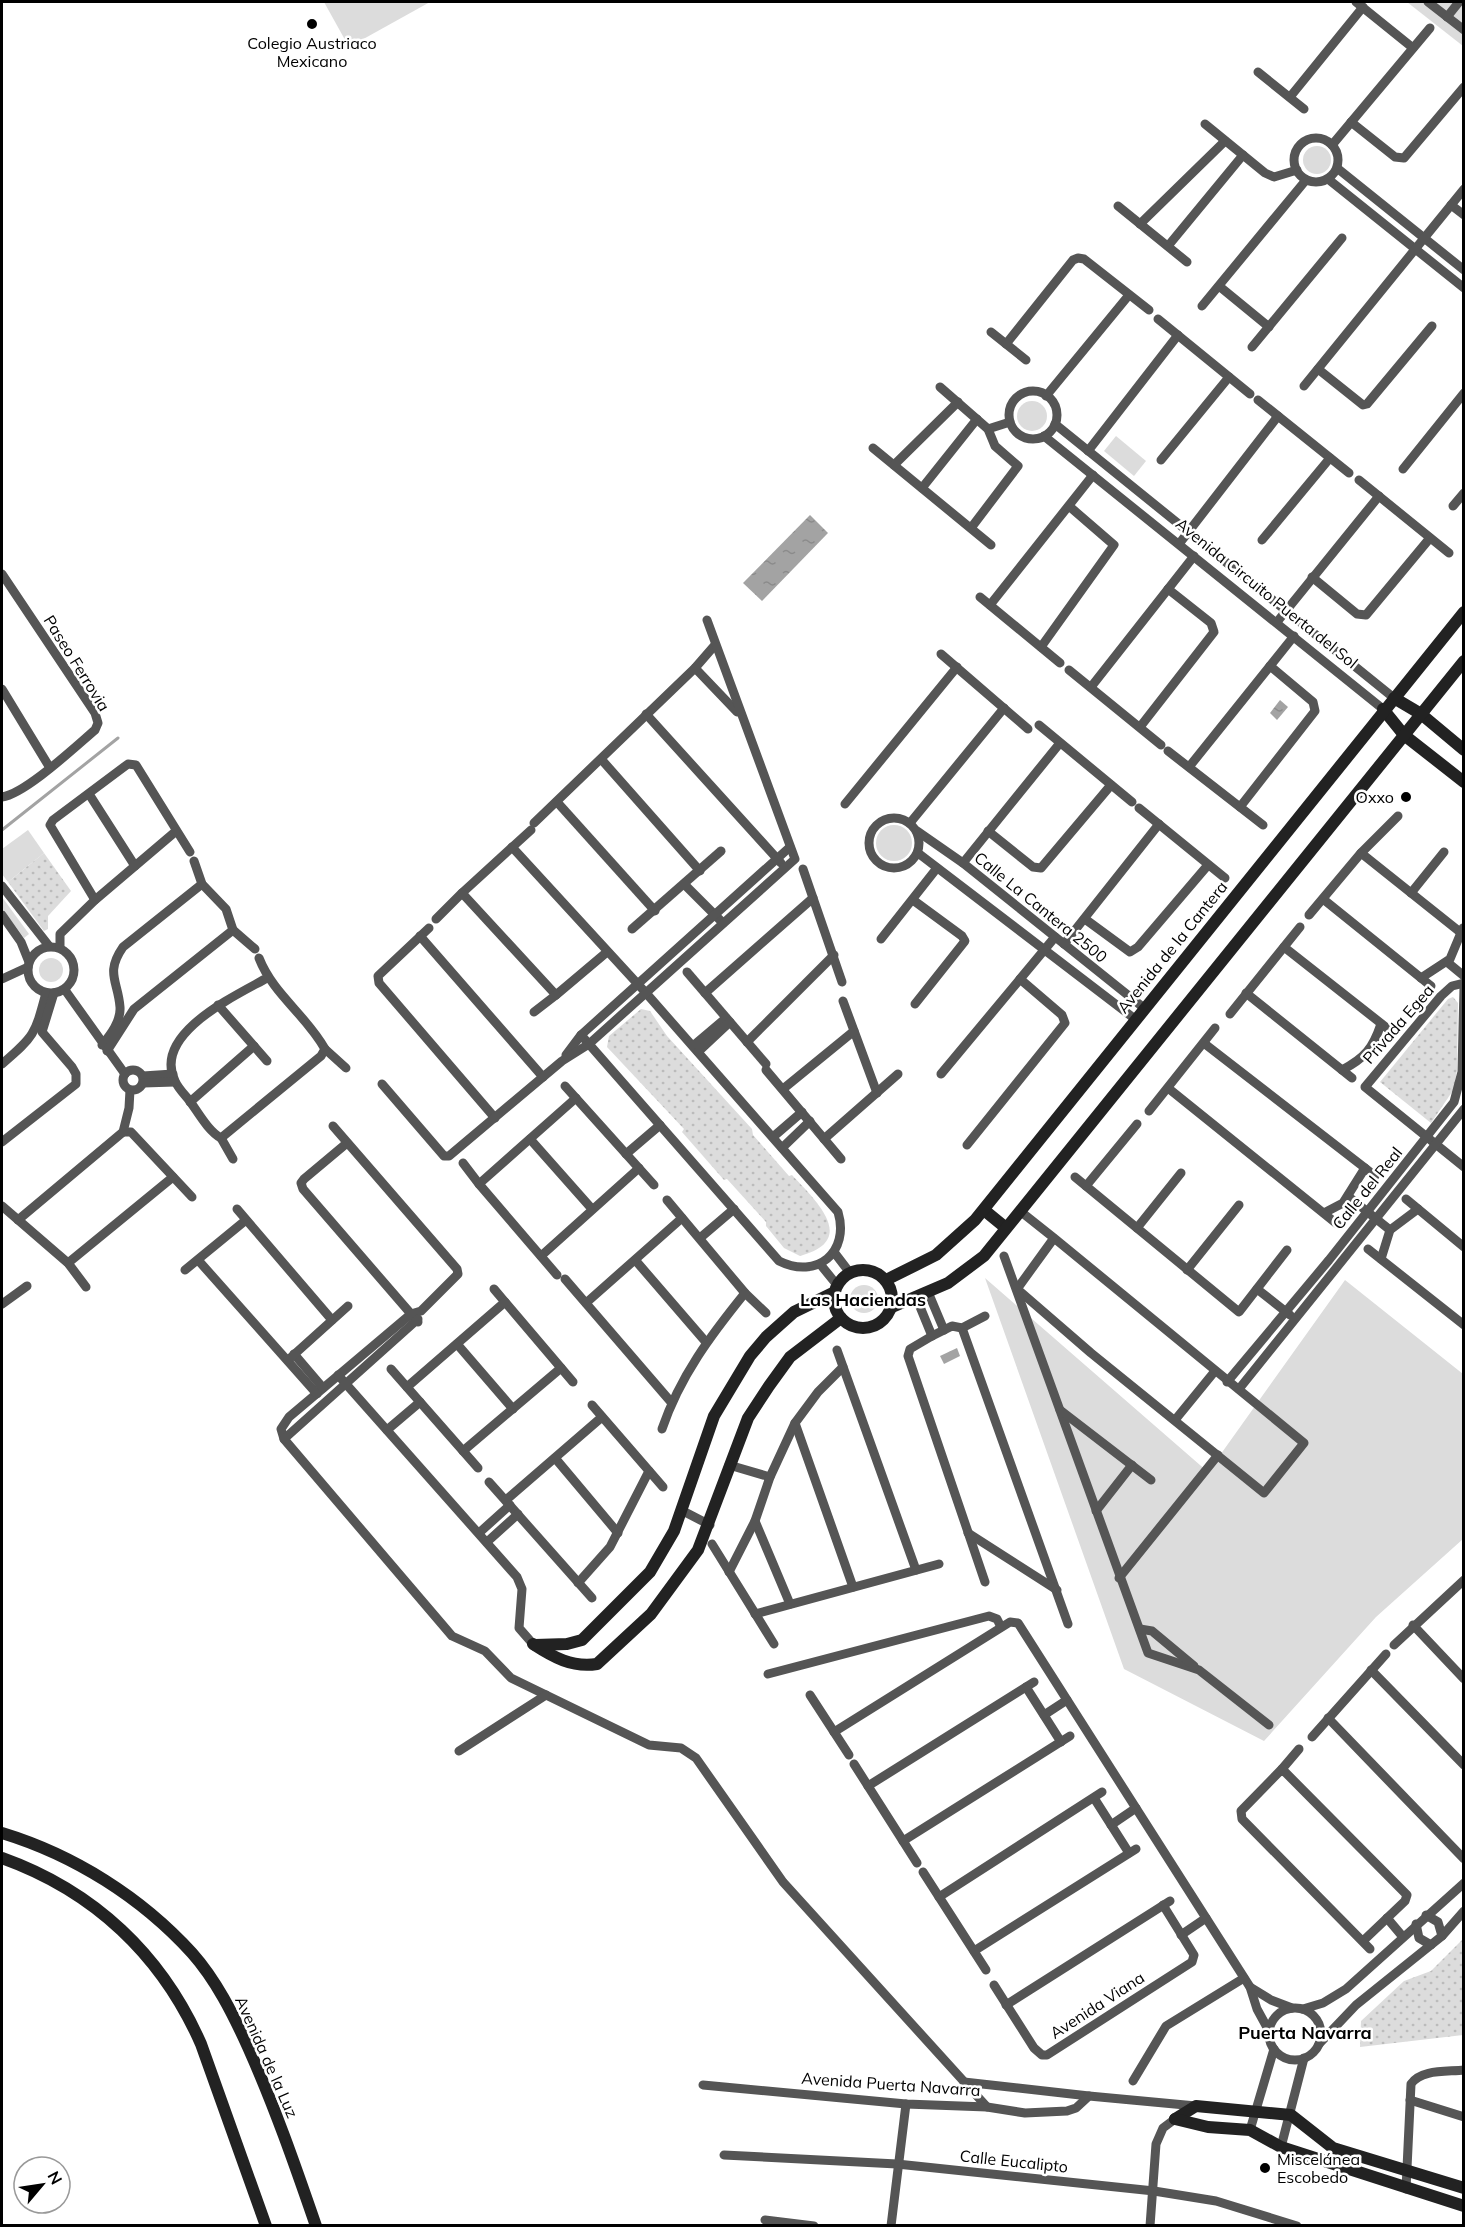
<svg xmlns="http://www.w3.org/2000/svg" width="1465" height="2227" font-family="Mulish,sans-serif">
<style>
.grass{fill:#dcdcdc}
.park{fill:url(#park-dots)}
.water{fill:url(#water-ripples)}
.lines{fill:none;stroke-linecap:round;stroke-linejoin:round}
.stream{stroke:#a3a3a3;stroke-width:3}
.street{stroke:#555;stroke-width:9}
.secondary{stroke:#222;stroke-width:12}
.poi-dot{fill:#000;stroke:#fff;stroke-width:2}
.labels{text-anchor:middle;stroke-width:5;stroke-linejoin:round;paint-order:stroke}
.poi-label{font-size:16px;fill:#000;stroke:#fff}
.street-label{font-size:16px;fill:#000;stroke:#fff}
.neighbourhood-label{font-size:18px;font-weight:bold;fill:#000;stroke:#fff}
</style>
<defs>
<pattern id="park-dots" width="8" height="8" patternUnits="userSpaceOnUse" patternTransform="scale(1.5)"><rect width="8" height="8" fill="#dcdcdc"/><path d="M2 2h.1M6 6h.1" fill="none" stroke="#bbb" stroke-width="1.8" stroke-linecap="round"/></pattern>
<pattern id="water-ripples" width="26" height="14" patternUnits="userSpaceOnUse" patternTransform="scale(1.5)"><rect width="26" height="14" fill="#a3a3a3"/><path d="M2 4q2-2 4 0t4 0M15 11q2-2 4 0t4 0" fill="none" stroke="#8b8b8b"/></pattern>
</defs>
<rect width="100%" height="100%" fill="#fff"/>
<g class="grass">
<polygon points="324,2 430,2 349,47"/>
<polygon points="1407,2 1463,2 1463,46"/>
<circle cx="1317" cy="160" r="14"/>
<circle cx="1032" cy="416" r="15"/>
<polygon points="1116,436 1146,461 1134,476 1104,451"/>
<circle cx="894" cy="843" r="18"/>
<polygon points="28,830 44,853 8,882 2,874 2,849"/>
<polygon points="2,897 29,934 24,938 2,908"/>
<circle cx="51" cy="970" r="12"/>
<polygon points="985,1278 1208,1472 1345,1280 1463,1374 1463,1539 1376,1617 1264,1741 1124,1669"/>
<circle cx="864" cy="1299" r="14"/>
</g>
<g class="park">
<polygon points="44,853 71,891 48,916 48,929 44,931 8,882"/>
<polygon points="1453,997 1458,1003 1457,1070 1454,1089 1431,1123 1380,1082 1448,999"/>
<path d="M 641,1009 L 650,1011 L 667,1036 L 752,1129 L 753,1135 L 789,1176 L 792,1175 C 816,1201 859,1240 800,1256 L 784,1248 L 766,1226 L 766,1222 L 727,1179 L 724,1180 L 682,1132 L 684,1129 L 607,1047 L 609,1036 Z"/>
<polygon points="1463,1939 1463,2035 1360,2047 1361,2021 1404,1981 1431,1971"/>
</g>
<g class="water">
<polygon points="810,515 828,533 762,601 743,583"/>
<polygon points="1280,700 1288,707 1277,720 1270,713"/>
<polygon points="957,1348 960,1356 944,1364 940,1356"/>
</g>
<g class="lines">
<polyline class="stream" points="2,830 118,738"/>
<g class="street">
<polyline points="1356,2 1413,48"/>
<polyline points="1428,2 1464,30"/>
<polyline points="1447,17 1459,2"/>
<polyline points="1258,72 1304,109"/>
<polyline points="1290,97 1363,7"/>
<polyline points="1351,122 1395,157 1404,158 1464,87"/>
<polyline points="1205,124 1265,173 1274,177 1297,170"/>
<circle cx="1316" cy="160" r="22"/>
<polyline points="1332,145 1430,28"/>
<polyline points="1337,168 1464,270"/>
<polyline points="1328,179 1464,288"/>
<polyline points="1451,205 1464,215"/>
<polyline points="1118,206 1187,262"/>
<polyline points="1140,224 1225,141"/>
<polyline points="1168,246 1243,155"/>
<polyline points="1219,286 1269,327"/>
<polyline points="1202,306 1306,180"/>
<polyline points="1158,319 1250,394"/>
<polyline points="991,332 1026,360"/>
<polyline points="1006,344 1073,260 1078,258 1084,259 1149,310"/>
<polyline points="1252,347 1342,238"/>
<polyline points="1318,369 1363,405 1367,404 1432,326"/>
<polyline points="1304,386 1464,189"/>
<polyline points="940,387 988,429 995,446 1018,466 971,528"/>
<circle cx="1033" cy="415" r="24"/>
<polyline points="1046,396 1129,295"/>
<polyline points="1258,400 1349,473"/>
<polyline points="1055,424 1394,698"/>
<polyline points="988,429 1010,422"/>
<polyline points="1044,436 1383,709"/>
<polyline points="873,448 991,545"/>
<polyline points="1088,451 1178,335"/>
<polyline points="1161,460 1229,377"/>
<polyline points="894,465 958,402"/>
<polyline points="1403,469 1464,393"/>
<polyline points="1359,480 1449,553"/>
<polyline points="922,488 977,419"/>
<polyline points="1453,506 1464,493"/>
<polyline points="1262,540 1330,458"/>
<polyline points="1179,544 1278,416"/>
<path d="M 2,574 L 95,713 L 98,723 L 95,730 C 75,747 25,794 2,797"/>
<polyline points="1312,577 1357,614 1366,615 1430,538"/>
<polyline points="980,597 1060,663"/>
<polyline points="990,605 1093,475"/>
<polyline points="1277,622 1379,496"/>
<polyline points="1041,647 1114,545 1069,506"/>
<polyline points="941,654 1028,729"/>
<polyline points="695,668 737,712"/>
<polyline points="1069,670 1161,745"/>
<polyline points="1091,687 1194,556"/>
<polyline points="2,689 50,768"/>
<polyline points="646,714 781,863"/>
<polyline points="1039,725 1132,802"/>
<polyline points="1140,727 1214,632 1211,623 1168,589"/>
<polyline points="1168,751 1263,825"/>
<polyline points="601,759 700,871"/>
<polyline points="1189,767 1294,636"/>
<polyline points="89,794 135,866"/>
<polyline points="557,802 655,911"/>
<polyline points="845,804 957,667"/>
<polyline points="1240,807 1315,711 1313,702 1270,666"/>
<polyline points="1139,808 1225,878"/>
<circle cx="894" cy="843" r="25"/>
<polyline points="534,823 695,668 715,645"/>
<polyline points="910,823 1004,708"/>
<polyline points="917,831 963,863 1144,1008"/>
<polyline points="988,831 1033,867 1041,868 1111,785"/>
<path d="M 512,847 L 646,993 L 838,1212 C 850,1252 817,1280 779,1261 L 581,1035"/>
<polyline points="918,853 1135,1019"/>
<polyline points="1361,853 1460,932"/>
<polyline points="963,863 1060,743"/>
<polyline points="803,869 842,982"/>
<polyline points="684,884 723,923"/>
<polyline points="2,886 49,946"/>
<polyline points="462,893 531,830"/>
<polyline points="1411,893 1444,852"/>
<polyline points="1323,899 1431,986"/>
<polyline points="95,900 50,825 53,820 128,764 136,765 190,852"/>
<polyline points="913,900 962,936 965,941 915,1004"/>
<polyline points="2,915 21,942 29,962"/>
<polyline points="1309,915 1361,853 1398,816"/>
<polyline points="436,919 462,893 556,995 607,952"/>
<polyline points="1085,919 1130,952 1138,947 1208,865"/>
<polyline points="429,928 378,976 379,983 495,1118"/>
<polyline points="632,929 721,851"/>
<polyline points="233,930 255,949"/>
<polyline points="420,936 543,1077"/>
<polyline points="881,939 937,868"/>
<polyline points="1064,944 1159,824"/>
<circle cx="51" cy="970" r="23"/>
<polyline points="1284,947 1392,1032"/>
<polyline points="60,948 60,934 95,900 175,832"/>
<path d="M 259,958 C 273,994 306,1015 325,1049 L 321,1056 L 221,1138 C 208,1131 198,1112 189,1100 C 184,1094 178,1088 175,1081 C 152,1034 235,996 267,978"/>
<polyline points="1447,962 1464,976"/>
<polyline points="687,972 766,1064"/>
<polyline points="1421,978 1450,959 1463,928"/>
<polyline points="2,979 28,967"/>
<polyline points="1464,983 1452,986 1441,996 1365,1087 1464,1167"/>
<polyline points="65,990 125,1074"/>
<polyline points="705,993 813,898"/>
<polyline points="1246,993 1352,1078"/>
<polyline points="843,1001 877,1093"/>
<polyline points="218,1005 267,1061"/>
<polyline points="534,1012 556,995"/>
<polyline points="1230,1014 1300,927"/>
<polyline points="747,1042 834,955"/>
<polyline points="1205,1044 1365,1168 1343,1203 1324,1213"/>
<path d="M 102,1045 C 111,1034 121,1021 120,1007 C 118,981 105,973 123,947 L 202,884"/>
<polyline points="693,1046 726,1018"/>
<polyline points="325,1049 346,1068"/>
<polyline points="107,1051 134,1009 233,930 226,909 202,884 194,861"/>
<polyline points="698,1052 730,1022"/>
<polyline points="566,1055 581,1035 790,847"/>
<path d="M 2,1064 C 35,1036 35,1034 46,993"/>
<circle cx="133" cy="1080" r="10"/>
<polyline points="766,1070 841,1159"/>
<path d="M 1342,1070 C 1365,1058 1373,1048 1381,1024"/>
<polyline points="941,1074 1055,937"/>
<polyline points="143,1076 173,1074"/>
<polyline points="143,1083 175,1082"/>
<polyline points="382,1084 444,1156 449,1156 562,1061 589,1044 795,859 707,620"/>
<polyline points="565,1086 654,1185"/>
<polyline points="1168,1088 1337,1224"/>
<polyline points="783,1089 854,1031"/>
<polyline points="190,1102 254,1046"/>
<polyline points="1149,1111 1215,1028"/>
<polyline points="333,1126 457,1269 458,1274 421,1311 411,1314 289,1417 281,1429 284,1439 452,1636 485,1651 511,1678 649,1745 681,1748 696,1758 783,1882 987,2107"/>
<polyline points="123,1132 131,1132 192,1197"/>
<polyline points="773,1137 802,1112"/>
<polyline points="221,1138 233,1159"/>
<polyline points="530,1139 592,1209"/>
<polyline points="824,1139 898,1074"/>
<polyline points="2,1142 76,1084 76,1074 72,1067 42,1032 54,993"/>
<polyline points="347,1143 304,1179 301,1183 303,1189 418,1322"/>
<polyline points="967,1145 1065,1023 1062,1015 1020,979"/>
<polyline points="782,1148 810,1121"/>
<polyline points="626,1154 660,1125"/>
<polyline points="463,1163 479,1184"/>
<polyline points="1365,1168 1375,1176"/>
<polyline points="1075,1177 1239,1312 1287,1250"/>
<polyline points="1086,1186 1137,1124"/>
<polyline points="1349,1197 1390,1230"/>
<polyline points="1406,1199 1464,1247"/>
<polyline points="667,1200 745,1293 766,1313"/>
<polyline points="2,1206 68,1263 86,1287"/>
<polyline points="237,1209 332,1320"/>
<polyline points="1020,1211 1054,1238 1304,1443 1264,1493 1091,1353 1017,1289 1054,1238"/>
<polyline points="18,1220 123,1132 129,1108 130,1090"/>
<polyline points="1137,1228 1181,1173"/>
<polyline points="700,1238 734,1209"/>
<polyline points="1368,1249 1464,1325"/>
<polyline points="834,1252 850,1273"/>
<polyline points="541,1256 639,1168"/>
<polyline points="1004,1256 1148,1653 1199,1670 1269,1725"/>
<polyline points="1381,1259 1390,1230 1418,1209"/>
<polyline points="198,1260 317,1394"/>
<polyline points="636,1261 705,1341"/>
<polyline points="68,1263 173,1177"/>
<polyline points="820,1264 837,1285"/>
<polyline points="185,1270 246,1220"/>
<polyline points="1187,1270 1239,1205"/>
<polyline points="557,1275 479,1184 576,1098"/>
<polyline points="565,1279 671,1402"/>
<polyline points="494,1289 573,1382"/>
<polyline points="1257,1289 1290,1315"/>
<polyline points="928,1292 944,1330"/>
<polyline points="916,1297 932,1336"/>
<polyline points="586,1303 682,1218"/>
<polyline points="2,1304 27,1286"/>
<polyline points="985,1316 962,1328 952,1326 932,1336 910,1349 908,1356 985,1582"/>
<polyline points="962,1328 1068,1624"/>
<polyline points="457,1344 513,1409"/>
<polyline points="837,1350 916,1570"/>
<polyline points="294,1354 323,1388"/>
<polyline points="288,1360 348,1306"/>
<polyline points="391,1369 478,1468"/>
<polyline points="338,1375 517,1577 522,1589 519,1628 533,1644"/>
<polyline points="1227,1382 1329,1260 1454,1102 1462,1072 1464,987"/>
<polyline points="407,1387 505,1302"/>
<polyline points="1239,1389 1464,1109"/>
<polyline points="592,1405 663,1487"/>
<polyline points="1060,1410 1151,1480"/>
<polyline points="1175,1420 1215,1371"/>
<polyline points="795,1423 853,1587"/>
<path d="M 662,1429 C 680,1376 711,1335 745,1293"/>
<polyline points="387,1430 420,1402"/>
<polyline points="284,1439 418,1319"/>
<polyline points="463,1451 561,1368"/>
<polyline points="555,1458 618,1533"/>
<polyline points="729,1465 770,1477"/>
<polyline points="489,1482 592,1598"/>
<polyline points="506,1500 602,1417"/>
<polyline points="681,1510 710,1525"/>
<polyline points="1096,1511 1132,1465"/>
<polyline points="755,1521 790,1604"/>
<polyline points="479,1533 510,1505"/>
<polyline points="968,1533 1057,1590"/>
<polyline points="487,1542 518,1514"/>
<polyline points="712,1544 774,1644"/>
<polyline points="729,1572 755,1521 770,1477 795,1423 818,1392 843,1367"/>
<polyline points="1119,1578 1218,1455"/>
<polyline points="578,1583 610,1547 649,1471"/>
<polyline points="755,1614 939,1564"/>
<polyline points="1413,1625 1464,1679"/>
<polyline points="1140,1629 1152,1631 1194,1666"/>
<polyline points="1394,1645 1464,1580"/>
<polyline points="1371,1670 1464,1765"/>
<polyline points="768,1674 989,1616 997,1619 1001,1627"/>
<polyline points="1026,1687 1061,1742"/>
<polyline points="810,1695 849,1755"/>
<polyline points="1044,1715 1067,1700"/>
<polyline points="1328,1718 1464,1859"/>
<polyline points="834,1732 1010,1622 1018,1623 1250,1987 1257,2009 1269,2031"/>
<polyline points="1312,1737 1386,1654"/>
<polyline points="459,1751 546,1695"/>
<polyline points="854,1764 917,1863"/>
<polyline points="1282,1769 1299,1749"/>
<polyline points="868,1786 1034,1682"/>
<polyline points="1094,1798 1129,1853"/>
<polyline points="1111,1825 1136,1808"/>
<polyline points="903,1841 1070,1736"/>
<polyline points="923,1872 986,1970"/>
<polyline points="939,1897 1102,1792"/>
<polyline points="1426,1915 1438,1922 1442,1936"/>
<polyline points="1387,1918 1403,1937"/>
<polyline points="1416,1924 1419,1938 1431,1945"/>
<polyline points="1181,1935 1206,1918"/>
<polyline points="1363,1941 1405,1901 1407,1895 1282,1769 1241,1811 1242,1819 1370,1949"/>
<polyline points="974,1951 1136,1849"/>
<polyline points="994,1985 1034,2048 1042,2055 1047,2055 1192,1962 1194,1955 1163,1905"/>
<polyline points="1250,1987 1271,2000 1292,2008"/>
<polyline points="1006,2005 1170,1901"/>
<circle cx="1295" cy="2034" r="26"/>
<polyline points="1303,2009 1323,2003 1346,1989 1464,1883"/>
<polyline points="1319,2044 1356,2005 1442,1936 1464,1911"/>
<polyline points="1133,2081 1166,2026 1244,1978"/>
<polyline points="964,2082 1089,2096"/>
<polyline points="703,2085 906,2104 987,2107 1025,2113 1067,2111 1076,2108 1089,2096 1196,2106"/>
<polyline points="1410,2100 1464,2117"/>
<polyline points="1250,2130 1274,2049"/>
<polyline points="1281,2147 1304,2058"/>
<polyline points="724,2155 897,2164 1154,2191 1216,2201 1297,2226"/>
<path d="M 1406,2189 L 1411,2084 C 1421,2069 1447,2072 1464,2070"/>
<polyline points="765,2220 814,2226"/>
<polyline points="891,2226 906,2104"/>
<polyline points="1150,2226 1156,2144 1163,2128 1175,2119"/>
</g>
<g class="secondary">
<polyline points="1394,698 1421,714 1464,750"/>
<polyline points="1383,709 1404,735 1464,782"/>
<polyline points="984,1210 1006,1228"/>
<circle cx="863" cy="1299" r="29"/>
<polyline points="886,1280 936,1255 975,1220 1464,612"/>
<polyline points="892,1307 948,1283 984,1256 1464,661"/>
<path d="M 533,1644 C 553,1657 572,1668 597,1664 L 651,1614 L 698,1550 L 748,1418 L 769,1386 L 790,1357 L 841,1318"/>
<polyline points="535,1645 567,1644 582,1640 650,1572 674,1531 714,1416 750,1356 766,1337 794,1312 835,1292"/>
<path d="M 2,1833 C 74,1855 141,1897 192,1953 C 216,1980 233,2014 248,2047 C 274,2105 295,2165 316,2226"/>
<path d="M 2,1858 C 94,1891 162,1955 201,2044 L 266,2226"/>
<polyline points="1175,2119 1196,2106 1291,2115 1333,2148 1464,2188"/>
<polyline points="1175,2119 1208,2127 1250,2130 1281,2147 1464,2206"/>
</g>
</g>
<g class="poi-dot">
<circle cx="312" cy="24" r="6"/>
<circle cx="1406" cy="797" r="6"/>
<circle cx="1265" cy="2168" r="6"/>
</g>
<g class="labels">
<g class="poi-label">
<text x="312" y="49">Colegio Austriaco<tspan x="312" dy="18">Mexicano</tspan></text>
<text x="1394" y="803" text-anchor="end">Oxxo</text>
<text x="1277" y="2165" text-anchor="start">Miscelánea<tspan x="1277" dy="18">Escobedo</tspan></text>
</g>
<g class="street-label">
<text transform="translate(1267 593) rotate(39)" y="6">Avenida Circuito Puerta del Sol</text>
<text transform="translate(77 663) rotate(58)" y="6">Paseo Ferrovia</text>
<text transform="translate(1041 907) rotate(39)" y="6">Calle La Cantera 2500</text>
<text transform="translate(1172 947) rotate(-51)" y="6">Avenida de la Cantera</text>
<text transform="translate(1398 1024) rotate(-49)" y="6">Privada Egea</text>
<text transform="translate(1367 1188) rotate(-51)" y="6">Calle del Real</text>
<text transform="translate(1097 2005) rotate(-33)" y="6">Avenida Viana</text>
<text transform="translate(267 2057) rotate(66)" y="6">Avenida de la Luz</text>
<text transform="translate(891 2084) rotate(4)" y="6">Avenida Puerta Navarra</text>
<text transform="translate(1014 2161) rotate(6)" y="6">Calle Eucalipto</text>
</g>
<g class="neighbourhood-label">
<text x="863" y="1306">Las Haciendas</text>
<text x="1305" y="2039">Puerta Navarra</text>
</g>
</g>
<rect width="1465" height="2227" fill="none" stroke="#000000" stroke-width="6"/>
<g transform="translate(42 2185) rotate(61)"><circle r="28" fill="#ffffff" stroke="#999999" stroke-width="1.5"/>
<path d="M0-4.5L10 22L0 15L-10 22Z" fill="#000000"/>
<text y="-9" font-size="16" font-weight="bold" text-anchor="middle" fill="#000000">N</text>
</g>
</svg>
